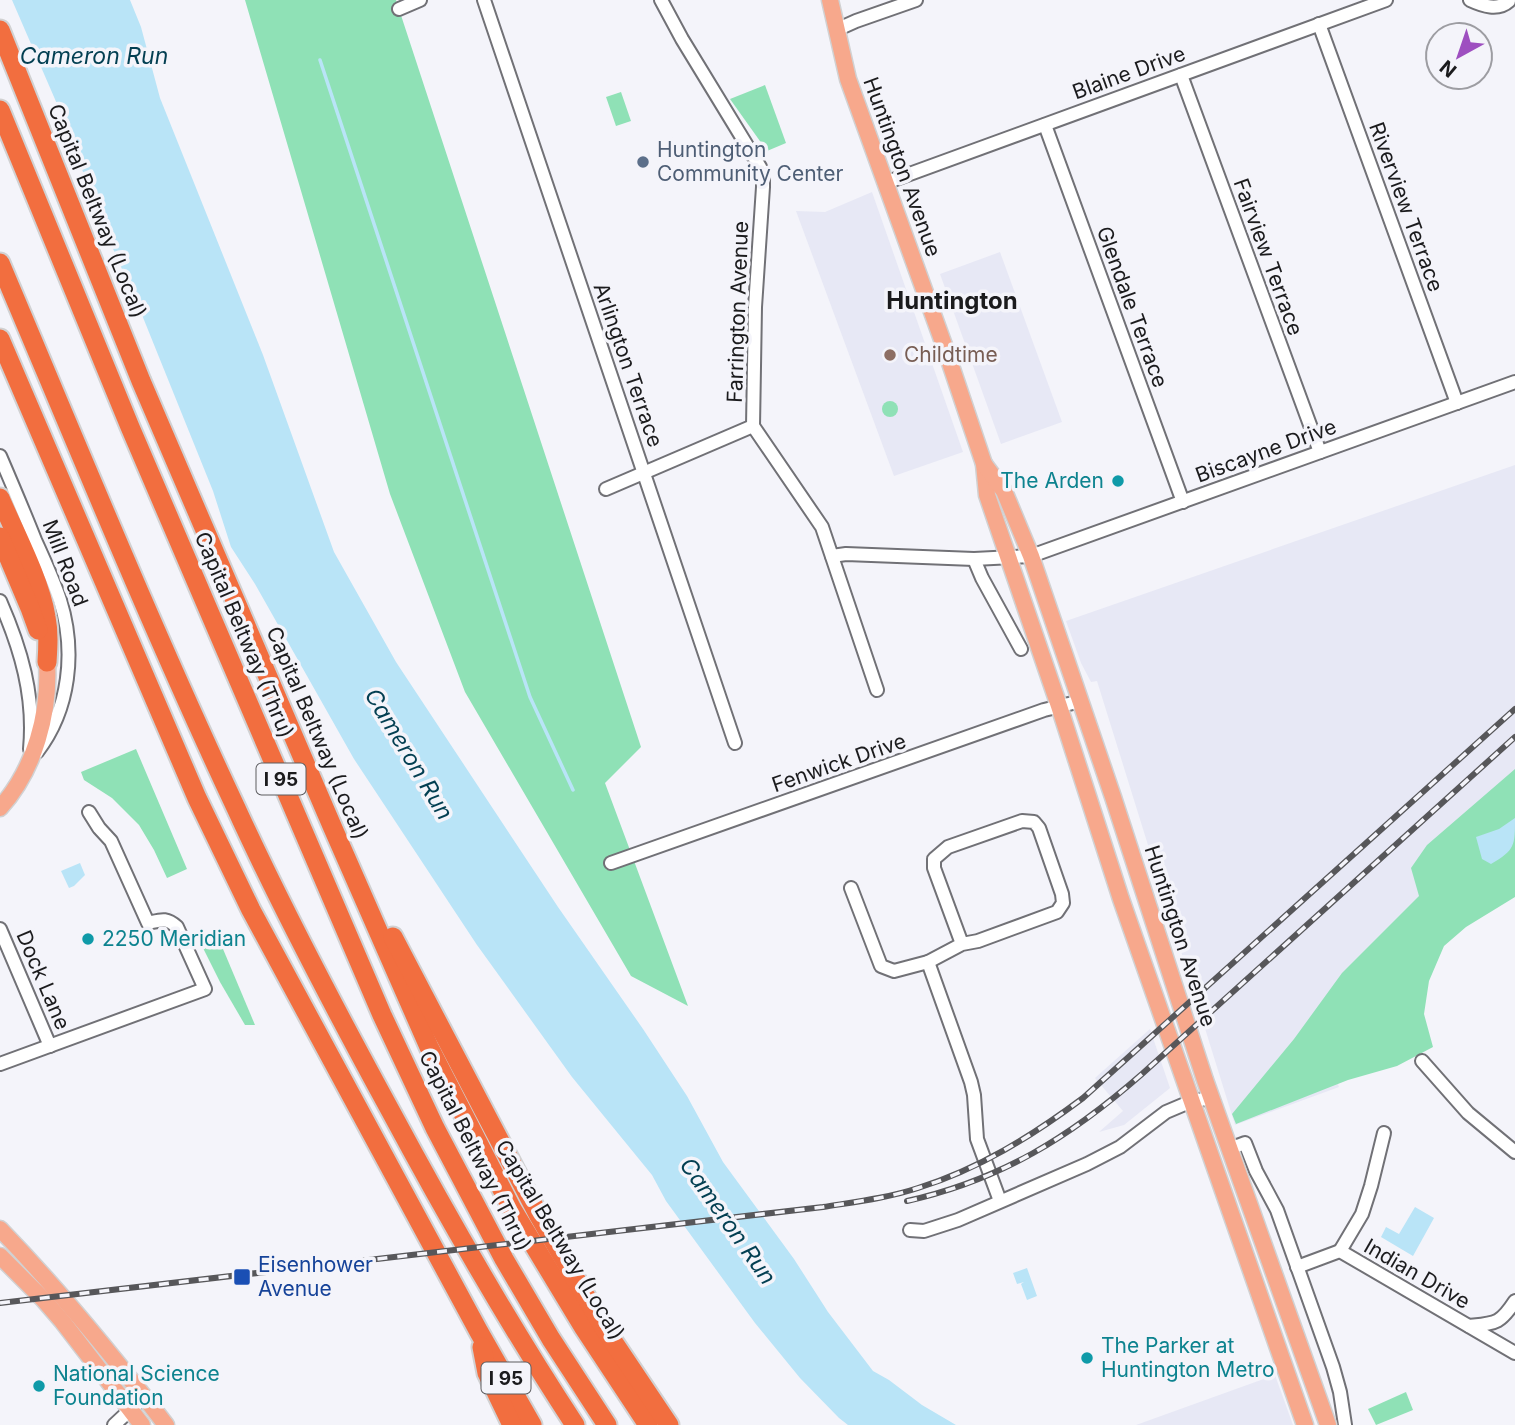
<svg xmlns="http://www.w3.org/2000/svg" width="1515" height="1425" font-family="Inter,sans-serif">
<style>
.built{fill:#e7e8f5}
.green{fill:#8fe1b6}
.water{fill:#b9e4f7}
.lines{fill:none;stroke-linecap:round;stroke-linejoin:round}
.stream{stroke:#b9e4f7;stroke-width:3.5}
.minor-casing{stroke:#717176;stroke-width:16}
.major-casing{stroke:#d1d1d2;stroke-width:19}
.highway-casing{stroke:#d1d1d2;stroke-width:23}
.minor{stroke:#fff;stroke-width:12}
.major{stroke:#f7a88c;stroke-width:16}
.highway{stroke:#f26e3f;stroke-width:19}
.rail-casing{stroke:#57575a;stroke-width:6}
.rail{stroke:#f4f4fa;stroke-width:3.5;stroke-dasharray:10;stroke-linecap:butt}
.service-dot{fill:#5c6f8a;stroke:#f4f4fa;stroke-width:2.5}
.education-dot{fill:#8d6e63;stroke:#f4f4fa;stroke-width:2.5}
.culture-dot{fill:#0f9aa8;stroke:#f4f4fa;stroke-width:2.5}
.transit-dot{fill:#1a4fb4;stroke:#f4f4fa;stroke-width:2.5}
.labels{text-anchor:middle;stroke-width:7;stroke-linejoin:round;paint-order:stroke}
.shield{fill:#f4f4fa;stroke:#5c5c5f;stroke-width:2}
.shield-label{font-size:19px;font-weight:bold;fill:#1b1b1d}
.street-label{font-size:21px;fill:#1b1b1d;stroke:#f4f4fa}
.service-label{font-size:21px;fill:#4e5e75;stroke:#f4f4fa;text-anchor:start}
.education-label{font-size:21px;fill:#785e54;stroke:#f4f4fa;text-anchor:start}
.culture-label{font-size:21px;fill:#0d838f;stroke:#f4f4fa;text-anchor:start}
.transit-label{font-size:21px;fill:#164399;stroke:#f4f4fa;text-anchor:start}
.water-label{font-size:23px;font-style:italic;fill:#033f52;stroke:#f4f4fa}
.quarter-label{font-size:24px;font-weight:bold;fill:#1b1b1d;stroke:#f4f4fa}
</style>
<rect width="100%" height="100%" fill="#f4f4fa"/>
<g class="built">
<polygon points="872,192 963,452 894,476 796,211 825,212"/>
<polygon points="1000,252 1062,422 1001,444 940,274"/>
<polygon points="1515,465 1515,886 1322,1035 1339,1087 1235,1125 1097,681 1091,682 1081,663 1066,621"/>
<polygon points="1150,1029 1170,1088 1124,1125 1099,1132 1123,1111 1095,1078"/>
<polygon points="1275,1375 1293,1425 1136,1425"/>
</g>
<g class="green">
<polygon points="245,0 396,0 641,747 605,783 688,1006 631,976 465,692 390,494"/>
<polygon points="765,85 786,143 767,151 730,99"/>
<polygon points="621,92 631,121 616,126 606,97"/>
<circle cx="890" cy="409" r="8"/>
<polygon points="136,749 187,869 167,878 154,850 139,825 112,798 84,780 81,772"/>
<polygon points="1515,769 1515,897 1466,927 1444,946 1429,981 1424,1014 1433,1047 1397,1066 1348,1080 1236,1124 1232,1114 1294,1039 1342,973 1419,896 1411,868 1427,845"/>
<polygon points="215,930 255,1025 245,1025 220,982 197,936"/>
<polygon points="1406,1392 1413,1410 1376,1425 1368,1409"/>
</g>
<g class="water">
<polygon points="12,0 130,0 141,27 160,98 263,355 334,552 396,662 558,907 643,1029 687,1096 723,1162 794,1259 828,1312 873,1371 889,1380 922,1405 956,1425 848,1425 839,1418 800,1378 755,1323 666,1201 652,1175 572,1077 477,945 354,759 255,584 231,547 213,491 140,310 99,217 67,127"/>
<path d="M 1515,818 C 1515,846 1515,850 1491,864 L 1482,859 L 1476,837 L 1499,829 Z"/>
<polygon points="80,863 85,875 74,886 69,888 61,871"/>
<polygon points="1415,1207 1434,1218 1413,1256 1381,1237 1386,1227 1399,1234"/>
<polygon points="1027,1268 1037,1296 1027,1300 1021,1284 1024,1282 1017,1284 1013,1273"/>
</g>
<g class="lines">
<polyline class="stream" points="320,60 530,697 573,790"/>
<g class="minor-casing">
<g id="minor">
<polyline points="484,0 735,743"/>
<polyline points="661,0 682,39 760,167 763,176 763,187 755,307 753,426 822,527 877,690"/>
<path d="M 1470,0 C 1483,6 1498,11 1509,1"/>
<polyline points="399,9 420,0"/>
<polyline points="1319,24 1457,403"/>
<polyline points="836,30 856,21 916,0"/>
<polyline points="1181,75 1320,452"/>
<polyline points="1045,125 1183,502"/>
<polyline points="885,183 1386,0"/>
<path d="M 0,456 C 12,484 24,512 35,540 C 44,560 53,579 60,600 C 76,651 70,709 37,752"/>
<polyline points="606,489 753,426"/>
<polyline points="832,556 846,554 974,559 1031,556 1515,382"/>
<polyline points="974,559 982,578 1021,649"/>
<path d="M 0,601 C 21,649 35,696 30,749"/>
<polyline points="611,863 1044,710 1081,701"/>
<polyline points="851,888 881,966 894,971 928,962 962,944 978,941 1057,912 1063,903 1062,894 1039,828 1034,822 1022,821 948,847 934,859 934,868 962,944"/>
<polyline points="0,929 50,1046"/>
<polyline points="928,962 971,1082 974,1095 977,1139 1000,1201"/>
<polyline points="1422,1061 1468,1113 1515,1152"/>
<path d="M 0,1064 L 205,989 L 177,927 C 166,917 161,920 148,923 L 111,841 L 99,828 L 89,812"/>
<polyline points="1229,1149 1245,1143 1256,1171 1277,1210 1333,1367 1340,1392 1345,1425"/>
<polyline points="910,1230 924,1231 958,1220 1087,1164 1120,1147 1166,1112 1192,1101 1212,1098"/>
<polyline points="1340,1251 1362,1214 1371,1186 1384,1133"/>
<polyline points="1297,1267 1340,1251 1515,1353"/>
<path d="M 1469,1326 C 1496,1323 1500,1324 1515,1301"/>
<polyline points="114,1425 144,1397"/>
</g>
</g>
<g class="major-casing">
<g id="major">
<polyline points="830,0 848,79 944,345 984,464 987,495 1059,706 1121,899 1305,1425"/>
<polyline points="984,464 1004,491 1031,556 1113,797 1205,1080 1328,1425"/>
<path d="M 0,808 C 35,769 50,713 47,662"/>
<path d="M 0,1229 C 60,1291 114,1357 166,1425"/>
<polyline points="0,1256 43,1299 62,1321 142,1425"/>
</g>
</g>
<g class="highway-casing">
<g id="highway">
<polyline points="0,30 141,381 332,826 429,1047 512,1209 584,1328 648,1425"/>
<polyline points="0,110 130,427 382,1015 435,1128 504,1259 551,1339 607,1425"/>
<path d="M 0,263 C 77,445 152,629 236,808 C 283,911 336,1011 390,1110 C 448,1218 508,1323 575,1425"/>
<polyline points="0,339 197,798 251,910 479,1332 532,1425"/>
<path d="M 0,498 C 15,533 40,580 46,617 C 49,632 48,647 47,662"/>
<polyline points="0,537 30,608 38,630"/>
<polyline points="393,937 539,1216 604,1328 669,1425"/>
<polyline points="482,1347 487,1373 512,1425"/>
</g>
</g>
<use href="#minor" class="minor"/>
<use href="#major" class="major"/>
<use href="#highway" class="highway"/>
<g class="rail-casing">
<g id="rail">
<path d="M 907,1201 C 1001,1180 1070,1137 1142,1074 L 1515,737"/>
<path d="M 0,1303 L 823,1207 C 854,1202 888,1198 918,1188 C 979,1169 1032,1136 1083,1098 L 1515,709"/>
</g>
</g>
<use href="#rail" class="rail"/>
</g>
<circle class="service-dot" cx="643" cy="162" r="7"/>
<circle class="education-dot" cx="890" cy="355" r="7"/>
<g class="culture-dot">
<circle cx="1118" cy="481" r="7"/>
<circle cx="88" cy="939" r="7"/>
<circle cx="1087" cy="1358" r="7"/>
<circle cx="39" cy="1386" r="7"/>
</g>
<rect class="transit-dot" x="233" y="1268" width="18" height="18" rx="3.5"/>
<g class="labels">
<g class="shield">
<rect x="256.5" y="763.5" width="49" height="31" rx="5"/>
<rect x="481.5" y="1362.5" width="49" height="31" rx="5"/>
</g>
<g class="shield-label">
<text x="281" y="786">I 95</text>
<text x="506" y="1385">I 95</text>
</g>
<g class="street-label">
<text transform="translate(1129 73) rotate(-20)" y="7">Blaine Drive</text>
<text transform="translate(902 167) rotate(70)" y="7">Huntington Avenue</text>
<text transform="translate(1406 207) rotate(70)" y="7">Riverview Terrace</text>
<text transform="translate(97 211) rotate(68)" y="7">Capital Beltway (Local)</text>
<text transform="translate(1268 257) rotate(70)" y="7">Fairview Terrace</text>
<text transform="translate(1132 307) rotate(70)" y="7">Glendale Terrace</text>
<text transform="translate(738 312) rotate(-88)" y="7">Farrington Avenue</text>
<text transform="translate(628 365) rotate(71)" y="7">Arlington Terrace</text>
<text transform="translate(1266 451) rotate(-20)" y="7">Biscayne Drive</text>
<text transform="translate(65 563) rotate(69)" y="7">Mill Road</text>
<text transform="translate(244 635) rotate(67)" y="7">Capital Beltway (Thru)</text>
<text transform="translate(317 733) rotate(67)" y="7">Capital Beltway (Local)</text>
<text transform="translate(839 763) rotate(-19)" y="7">Fenwick Drive</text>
<text transform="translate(1180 936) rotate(72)" y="7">Huntington Avenue</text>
<text transform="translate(43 980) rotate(67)" y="7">Dock Lane</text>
<text transform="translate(475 1151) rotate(63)" y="7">Capital Beltway (Thru)</text>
<text transform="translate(560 1240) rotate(59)" y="7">Capital Beltway (Local)</text>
<text transform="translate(1417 1274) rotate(30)" y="7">Indian Drive</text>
</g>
<g class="service-label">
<text x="657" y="157">Huntington<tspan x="657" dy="24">Community Center</tspan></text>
</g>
<g class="education-label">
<text x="904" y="362">Childtime</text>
</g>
<g class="culture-label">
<text x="1104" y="488" text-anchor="end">The Arden</text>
<text x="102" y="946">2250 Meridian</text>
<text x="1101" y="1353">The Parker at<tspan x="1101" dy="24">Huntington Metro</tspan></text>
<text x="53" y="1381">National Science<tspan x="53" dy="24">Foundation</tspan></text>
</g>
<g class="transit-label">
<text x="258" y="1272">Eisenhower<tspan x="258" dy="24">Avenue</tspan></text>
</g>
<g class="water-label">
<text x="94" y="64">Cameron Run</text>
<text transform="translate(409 754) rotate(59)" y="8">Cameron Run</text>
<text transform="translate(728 1221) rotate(55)" y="8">Cameron Run</text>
</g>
<g class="quarter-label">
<text x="952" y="309">Huntington</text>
</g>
</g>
<g transform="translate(1459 56) rotate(220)"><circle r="33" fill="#f4f4fa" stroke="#9d9da2" stroke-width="2"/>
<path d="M0-5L12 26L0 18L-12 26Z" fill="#9e4fc0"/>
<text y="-10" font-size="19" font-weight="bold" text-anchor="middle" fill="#1b1b1d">N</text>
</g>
</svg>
